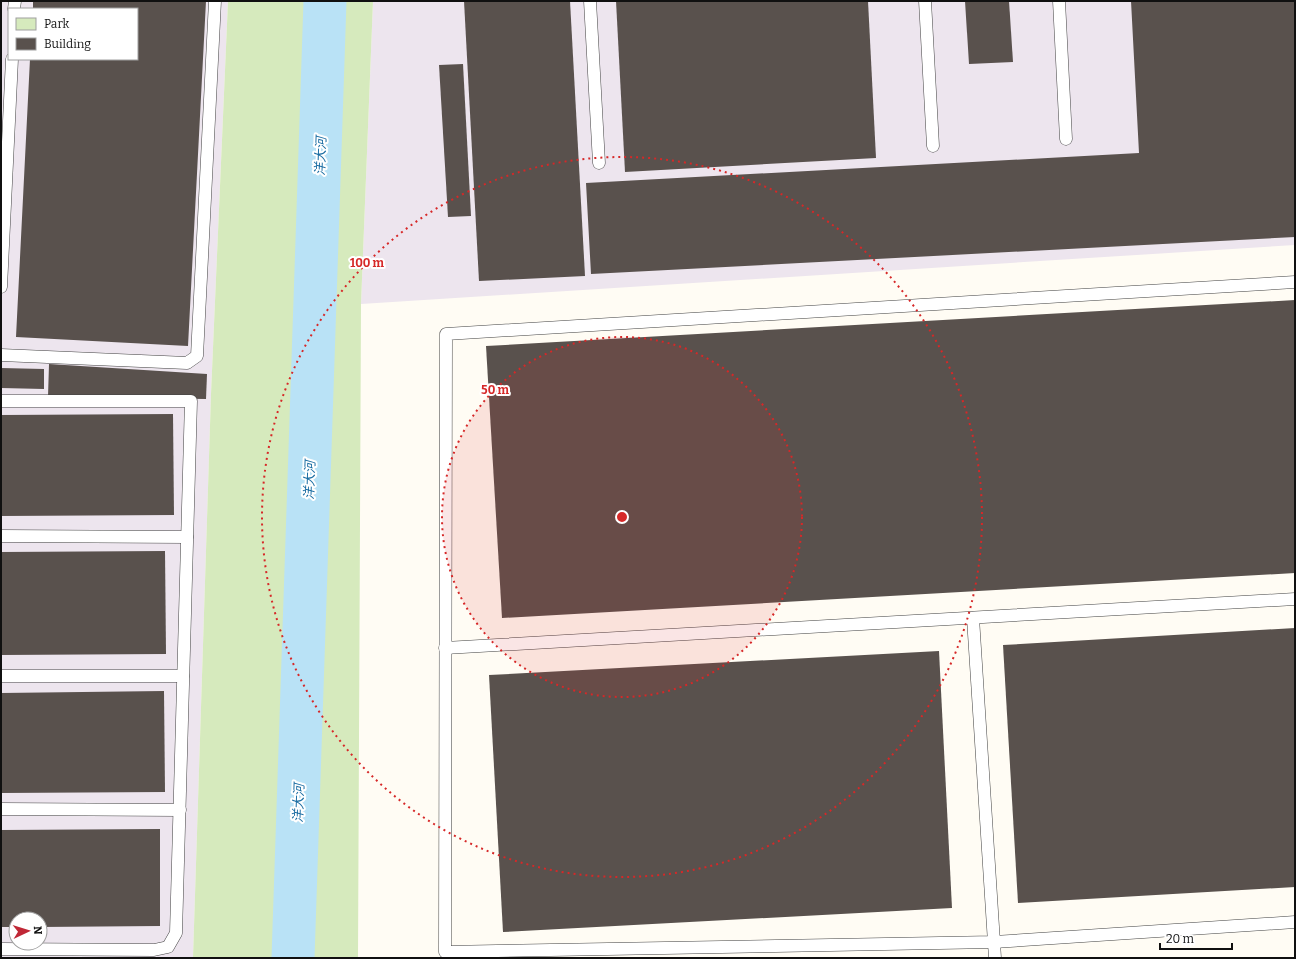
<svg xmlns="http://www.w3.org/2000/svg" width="1296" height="959" font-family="Bitter,'Noto Sans SC',serif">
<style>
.industrial{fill:#ede5ee;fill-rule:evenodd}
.green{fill:#d6eabd}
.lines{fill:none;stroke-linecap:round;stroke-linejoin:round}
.river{stroke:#b9e2f6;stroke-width:43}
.building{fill:#59514d}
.service-casing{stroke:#434343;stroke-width:13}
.service{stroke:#fff;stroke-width:12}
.ring{fill:none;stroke:#d62828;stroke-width:2;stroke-dasharray:2 4}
.labels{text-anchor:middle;stroke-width:4;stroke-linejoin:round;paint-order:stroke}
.water-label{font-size:13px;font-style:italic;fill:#196ca2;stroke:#fff}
.centre{fill:#d62828;stroke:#fff;stroke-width:2}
.ring-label{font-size:12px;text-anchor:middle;font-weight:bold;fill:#d62828;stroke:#fff;stroke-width:4;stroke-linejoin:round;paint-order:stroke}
</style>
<rect width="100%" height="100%" fill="#fffcf4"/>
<g class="industrial">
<path d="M 1,1 L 228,1 L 211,394 L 193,958 L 1,958 ZM 9,9 L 137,9 L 137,59 L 9,59 ZM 16,919 L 40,919 L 40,943 L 16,943 Z"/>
<polygon points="373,1 1295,1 1295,245 361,304"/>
</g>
<polygon class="green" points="228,1 373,1 361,304 358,958 193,958 211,394"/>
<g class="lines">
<polyline class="river" points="293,958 325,1"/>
</g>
<g class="building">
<polygon points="33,1 206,1 188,346 16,337 30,59 137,59 137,9 33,9"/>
<polygon points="464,1 570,1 585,276 479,281"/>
<polygon points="616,1 868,1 876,158 625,172"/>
<polygon points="965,1 1009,1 1013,62 969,64"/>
<polygon points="1131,1 1295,1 1295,237 591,274 586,183 1139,153"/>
<polygon points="463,64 471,216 448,217 439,65"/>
<polygon points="1295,300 1295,573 502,618 486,346"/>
<polygon points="49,364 207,374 206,399 48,397"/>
<polygon points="1,368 44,369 44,389 1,388"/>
<polygon points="173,414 174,515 1,516 1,415"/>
<polygon points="165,551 166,654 1,655 1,552"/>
<polygon points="1295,628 1295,887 1018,903 1003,645"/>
<polygon points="939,651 952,908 503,932 489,675"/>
<polygon points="164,691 165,792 1,793 1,693"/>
<polygon points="160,829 160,926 40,927 40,919 16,919 16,927 1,927 1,830"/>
</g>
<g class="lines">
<g class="service-casing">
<g id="service">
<polyline points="590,1 599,163"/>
<polyline points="925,1 933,146"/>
<polyline points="1059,1 1066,139"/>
<polyline points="14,9 15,1"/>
<polyline points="1295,282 446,334 445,952 994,942 1295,922"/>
<polyline points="1,287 12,59"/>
<polyline points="1,355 187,363 197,356 215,1"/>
<polyline points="1,401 191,401 176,933 168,947 154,950 1,949"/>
<polyline points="1,536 187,537"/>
<polyline points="973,618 995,958"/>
<polyline points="445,648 1295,599"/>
<polyline points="1,676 183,676"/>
<polyline points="1,809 180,810"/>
</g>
</g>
<use href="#service" class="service"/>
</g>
<circle cx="622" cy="517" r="180" fill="#d62828" fill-opacity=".12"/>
<g class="ring">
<circle cx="622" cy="517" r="180"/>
<circle cx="622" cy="517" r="360"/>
</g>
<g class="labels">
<g class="water-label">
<text transform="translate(320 156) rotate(-88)" y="5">洋大河</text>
<text transform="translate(309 480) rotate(-88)" y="5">洋大河</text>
<text transform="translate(298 803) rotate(-88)" y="5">洋大河</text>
</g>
</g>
<circle cx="622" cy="517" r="6" class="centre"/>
<g class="ring-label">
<text x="367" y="267">100 m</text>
<text x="495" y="394">50 m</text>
</g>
<rect width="1296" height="959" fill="none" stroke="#101010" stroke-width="4"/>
<rect x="8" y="8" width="130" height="52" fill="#ffffff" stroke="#9f9f9f"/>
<rect x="16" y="18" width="20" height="12" fill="#d6eabd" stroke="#9f9f9f"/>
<text x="44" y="28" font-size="12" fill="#101010">Park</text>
<rect x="16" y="38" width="20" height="12" fill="#59514d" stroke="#9f9f9f"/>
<text x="44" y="48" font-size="12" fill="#101010">Building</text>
<g transform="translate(28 931) rotate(86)"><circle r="19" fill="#ffffff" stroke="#9f9f9f"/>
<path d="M0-3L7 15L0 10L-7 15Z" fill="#c02836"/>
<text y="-6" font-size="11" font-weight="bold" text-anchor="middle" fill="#101010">N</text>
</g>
<path d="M1160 943v6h72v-6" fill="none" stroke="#101010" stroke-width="2"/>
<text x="1166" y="943" font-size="12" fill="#101010" stroke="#ffffff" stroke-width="3" paint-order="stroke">20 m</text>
</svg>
